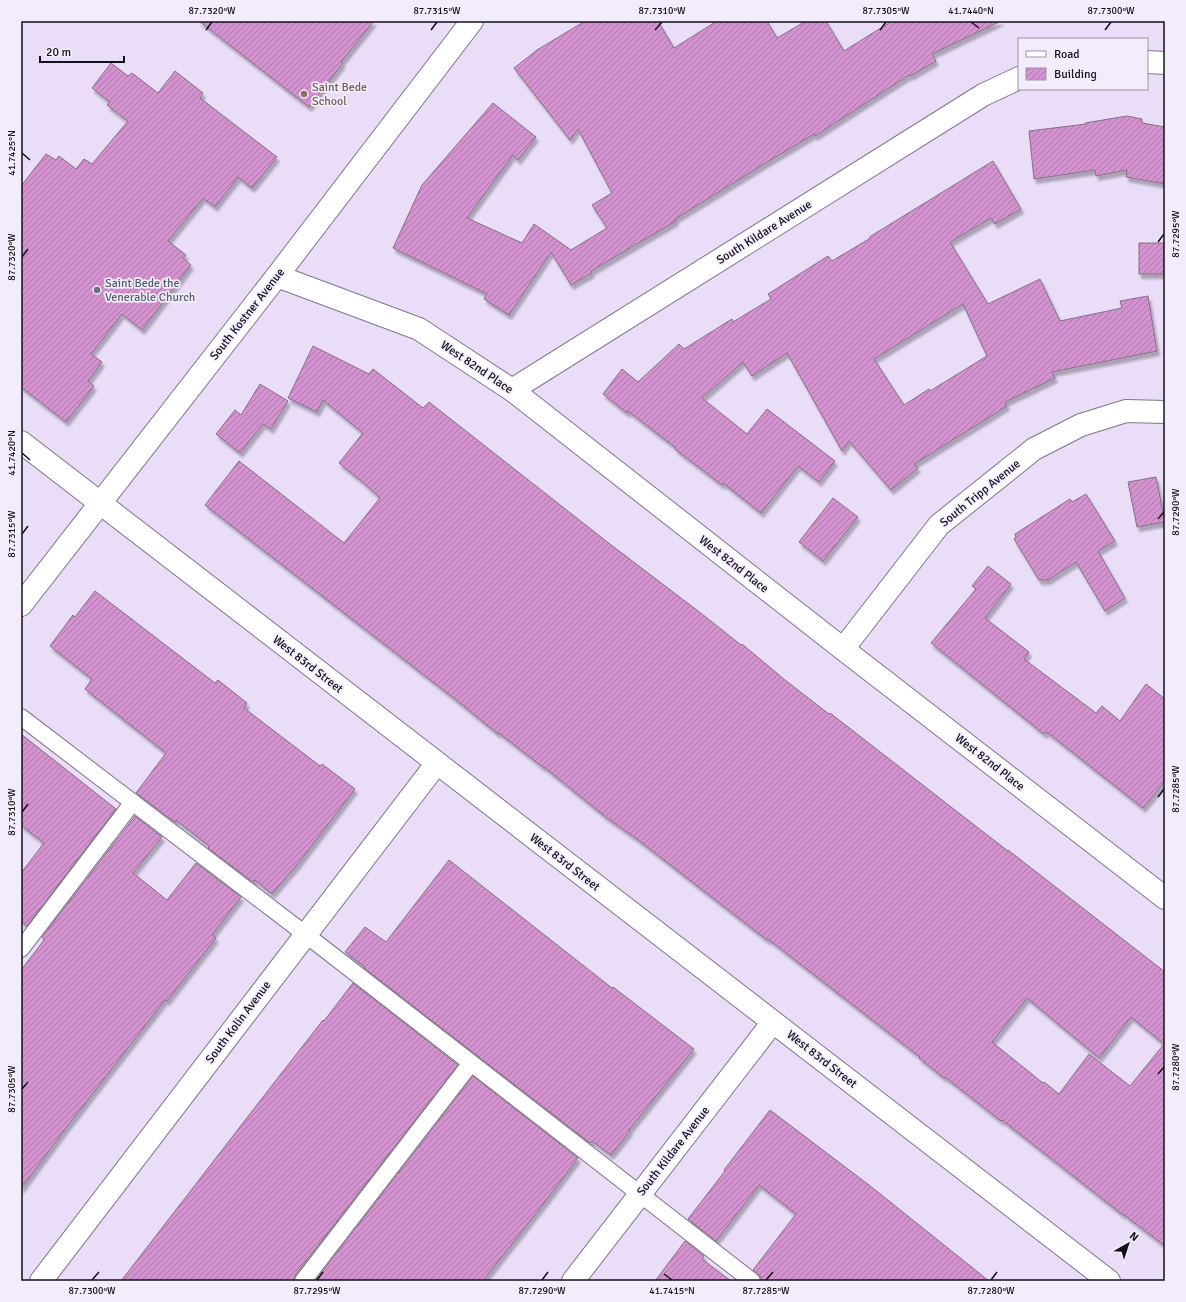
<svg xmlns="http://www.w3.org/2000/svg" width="1186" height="1302" font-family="Signika,sans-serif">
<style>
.building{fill:url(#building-hatch);stroke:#857183;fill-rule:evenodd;filter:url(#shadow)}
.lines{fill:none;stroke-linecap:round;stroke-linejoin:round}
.service-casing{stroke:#80758c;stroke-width:18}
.minor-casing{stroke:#80758c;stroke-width:24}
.tertiary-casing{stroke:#80758c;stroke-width:24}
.service{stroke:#fff;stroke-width:16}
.minor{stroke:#fff;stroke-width:22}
.tertiary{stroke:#fff;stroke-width:22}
.ticks{fill:none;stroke:#141019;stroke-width:1.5}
.education-dot{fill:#8d6e63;stroke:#f3ecfc;stroke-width:1.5}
.worship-dot{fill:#6b7280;stroke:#f3ecfc;stroke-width:1.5}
.labels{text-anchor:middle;stroke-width:3.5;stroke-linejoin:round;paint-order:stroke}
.education-label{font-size:12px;fill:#785e54;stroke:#f3ecfc;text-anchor:start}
.street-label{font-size:12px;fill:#141019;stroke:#f3ecfc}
.worship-label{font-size:12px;fill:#5b616d;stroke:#f3ecfc;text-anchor:start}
.neatline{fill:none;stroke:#141019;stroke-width:1.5}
.ticks-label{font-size:10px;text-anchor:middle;fill:#141019}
</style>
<defs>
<pattern id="building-hatch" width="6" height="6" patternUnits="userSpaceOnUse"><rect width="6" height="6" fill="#d393ce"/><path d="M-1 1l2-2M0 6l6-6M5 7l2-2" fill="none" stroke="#aa77a6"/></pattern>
<filter id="shadow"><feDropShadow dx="2.5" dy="4.5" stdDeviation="1" flood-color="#0004"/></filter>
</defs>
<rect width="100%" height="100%" fill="#e9ddf7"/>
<g class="building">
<polygon points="199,21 374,21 341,62 343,63 309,107"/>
<polygon points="585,21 658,21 674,48 717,21 767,21 777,38 806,21 826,21 844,51 892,21 1001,21 932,54 936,61 910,76 909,75 815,136 814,134 764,164 675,219 676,221 591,271 592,273 571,285 551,252 509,315 484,299 487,294 393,248 422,185 493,103 536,137 518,160 513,155 467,218 522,243 534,224 571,250 607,228 592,205 612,193 578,129 570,140 514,68 537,50"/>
<polygon points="111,63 128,76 132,73 158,93 175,71 203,93 200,98 277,157 252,188 238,177 215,207 203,198 168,241 186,255 183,258 191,265 142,330 122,314 91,354 102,362 88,381 94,386 66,422 21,387 21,186 46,154 56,160 59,156 76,169 84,159 92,164 128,121 107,105 110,102 92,88"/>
<polygon points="1127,116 1142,119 1142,123 1165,127 1165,184 1126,177 1127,170 1096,176 1095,170 1034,179 1029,131 1086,124 1085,123"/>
<path d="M 993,161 L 1021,209 L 995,224 L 991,218 L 950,242 L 988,304 L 1040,279 L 1060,321 L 1122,308 L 1120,301 L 1148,296 L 1157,351 L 1052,372 L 1055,378 L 1005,402 L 1007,406 L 914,464 L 918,468 L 891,490 L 849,441 L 842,451 L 787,353 L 752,376 L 743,362 L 702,398 L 747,434 L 767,409 L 835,461 L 819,482 L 798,466 L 761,513 L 723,483 L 722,485 L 675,449 L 676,448 L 628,411 L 627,413 L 603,394 L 622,369 L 638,382 L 679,344 L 684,349 L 732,319 L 733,322 L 771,299 L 768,294 L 828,256 L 832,261 L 869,239 L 869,238 L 871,236 ZM 963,304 L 987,356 L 930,391 L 929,389 L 904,405 L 874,359 Z"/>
<polygon points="1139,243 1164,243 1165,274 1139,274"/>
<path d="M 313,346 L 369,374 L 373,369 L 423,408 L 429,402 L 606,541 L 702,614 L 741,645 L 742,644 L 785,680 L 829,714 L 830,713 L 964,817 L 1008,851 L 1008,850 L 1165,972 L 1165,1246 L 1123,1214 L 1123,1215 L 1002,1120 L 1001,1121 L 945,1077 L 944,1078 L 919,1058 L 920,1057 L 768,939 L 767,940 L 637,839 L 607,818 L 544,767 L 544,768 L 499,733 L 498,734 L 455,699 L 205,505 L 239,461 L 344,543 L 380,498 L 364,483 L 339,463 L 363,433 L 323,400 L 317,412 L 288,398 ZM 1027,998 L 1099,1058 L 1131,1017 L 1164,1044 L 1130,1086 L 1089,1054 L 1059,1094 L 1044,1082 L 1043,1083 L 992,1042 Z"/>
<polygon points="260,384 288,401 271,429 263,424 240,453 216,434 235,410 241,415"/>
<polygon points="1156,477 1165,522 1137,527 1128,482"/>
<polygon points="1086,494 1115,541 1098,551 1125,598 1105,611 1076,562 1048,580 1039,580 1014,539 1016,537 1015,534 1070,499 1072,502"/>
<polygon points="833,498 858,517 823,561 799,542"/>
<polygon points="988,566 1011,584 985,618 1029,652 1024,659 1096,713 1102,706 1120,721 1146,684 1165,699 1165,781 1143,808 1047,732 1044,734 931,643 976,589 972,586"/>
<polygon points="95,591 215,683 218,680 247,703 244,708 320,766 322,764 355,789 297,865 272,894 255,880 253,882 208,848 209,846 176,820 175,822 136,793 166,753 85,689 92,679 50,646 73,615 75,617"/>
<polygon points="21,734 116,809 27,926 21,921 21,873 44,843 21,825"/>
<polygon points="135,816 162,837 133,873 167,900 196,863 241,897 212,935 216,938 167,1001 165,1000 63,1132 21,1189 21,970 44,940 42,937"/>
<polygon points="449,860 612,988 613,987 694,1049 629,1130 630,1131 611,1155 592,1141 590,1143 364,968 365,967 345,952 365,927 386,942"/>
<polygon points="353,983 458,1065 295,1275 294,1281 121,1281 270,1088 323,1020 324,1021"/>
<polygon points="473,1076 578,1158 548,1198 483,1281 315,1281"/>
<polygon points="770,1110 869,1185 989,1281 761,1281 761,1277 753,1270 796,1214 759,1185 716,1241 688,1219 725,1171 724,1170"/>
<polygon points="685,1241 704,1256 702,1259 731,1281 655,1281"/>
</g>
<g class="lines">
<g class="service-casing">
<g id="service">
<polyline points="21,717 305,934 752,1281"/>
<polyline points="21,949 133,802"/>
<polyline points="303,1281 471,1063"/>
</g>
</g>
<g class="minor-casing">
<g id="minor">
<polyline points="1147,62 1165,63"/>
<polyline points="277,276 419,329 512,390 843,649 1165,898"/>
<polyline points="512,390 983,95 1019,78"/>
<polyline points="21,605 277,276 472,21"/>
<polyline points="843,649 939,525 1034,449 1081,425 1126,411 1165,412"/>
<polyline points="41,1281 437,763"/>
<polyline points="573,1281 773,1022"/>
</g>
</g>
<g class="tertiary-casing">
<polyline id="tertiary" points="21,442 1109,1281"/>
</g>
<use href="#service" class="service"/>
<use href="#minor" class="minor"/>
<use href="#tertiary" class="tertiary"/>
</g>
<path class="ticks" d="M 971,22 L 979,28M 206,30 L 212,22M 431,30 L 437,22M 655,30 L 662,22M 880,30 L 886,22M 1105,30 L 1111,22M 22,153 L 30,160M 1158,242 L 1164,234M 22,257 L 28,249M 22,453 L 30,460M 1158,519 L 1164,512M 22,534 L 28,526M 1158,797 L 1164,789M 22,812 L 28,804M 1158,1074 L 1164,1067M 22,1089 L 28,1082M 664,1274 L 672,1280M 92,1280 L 99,1272M 317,1280 L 323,1272M 542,1280 L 548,1272M 766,1280 L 773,1272M 991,1280 L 997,1272"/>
<circle class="education-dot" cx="304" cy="94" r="4"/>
<circle class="worship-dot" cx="97" cy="290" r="4"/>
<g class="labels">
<g class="education-label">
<text x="312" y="91">Saint Bede<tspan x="312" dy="14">School</tspan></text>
</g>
<g class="street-label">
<text transform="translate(764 232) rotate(-32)" y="4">South Kildare Avenue</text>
<text transform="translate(247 314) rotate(-52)" y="4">South Kostner Avenue</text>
<text transform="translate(477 367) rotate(34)" y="4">West 82nd Place</text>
<text transform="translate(980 493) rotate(-39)" y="4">South Tripp Avenue</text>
<text transform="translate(734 564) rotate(38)" y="4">West 82nd Place</text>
<text transform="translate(308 664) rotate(38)" y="4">West 83rd Street</text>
<text transform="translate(990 762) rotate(38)" y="4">West 82nd Place</text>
<text transform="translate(565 862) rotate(38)" y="4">West 83rd Street</text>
<text transform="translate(238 1022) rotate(-53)" y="4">South Kolin Avenue</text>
<text transform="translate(822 1059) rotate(38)" y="4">West 83rd Street</text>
<text transform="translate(673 1151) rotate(-52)" y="4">South Kildare Avenue</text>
</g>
<g class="worship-label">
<text x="105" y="287">Saint Bede the<tspan x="105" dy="14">Venerable Church</tspan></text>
</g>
</g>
<rect width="1186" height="1302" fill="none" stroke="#f3ecfc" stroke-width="44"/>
<rect x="1018" y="38" width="130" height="52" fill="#f3ecfc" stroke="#9a94a1"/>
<rect x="1026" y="51" width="20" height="6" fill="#ffffff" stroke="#9a94a1"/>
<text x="1054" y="58" font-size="12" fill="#141019">Road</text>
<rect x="1026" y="68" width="20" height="12" fill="url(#building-hatch)" stroke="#9a94a1"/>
<text x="1054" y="78" font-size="12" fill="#141019">Building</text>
<g transform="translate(1128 1244) rotate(39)" stroke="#f3ecfc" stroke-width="3" paint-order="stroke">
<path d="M0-3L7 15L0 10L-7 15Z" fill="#141019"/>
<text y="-6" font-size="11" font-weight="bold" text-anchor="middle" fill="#141019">N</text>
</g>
<path d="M40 56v6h84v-6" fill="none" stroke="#141019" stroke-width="2"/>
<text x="46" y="56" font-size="12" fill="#141019" stroke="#f3ecfc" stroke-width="3" paint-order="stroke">20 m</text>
<rect x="22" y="22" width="1142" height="1258" class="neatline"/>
<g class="ticks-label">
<text x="212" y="14">87.7320°W</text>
<text x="437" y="14">87.7315°W</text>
<text x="662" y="14">87.7310°W</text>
<text x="886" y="14">87.7305°W</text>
<text x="971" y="14">41.7440°N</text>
<text x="1111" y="14">87.7300°W</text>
<text transform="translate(11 153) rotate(-90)" y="4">41.7425°N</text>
<text transform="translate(1175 234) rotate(-90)" y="4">87.7295°W</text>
<text transform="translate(11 257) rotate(-90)" y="4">87.7320°W</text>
<text transform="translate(11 453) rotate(-90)" y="4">41.7420°N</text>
<text transform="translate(1175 512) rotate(-90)" y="4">87.7290°W</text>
<text transform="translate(11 534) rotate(-90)" y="4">87.7315°W</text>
<text transform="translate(1175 789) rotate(-90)" y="4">87.7285°W</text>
<text transform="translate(11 812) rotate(-90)" y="4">87.7310°W</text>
<text transform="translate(1175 1067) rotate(-90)" y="4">87.7280°W</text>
<text transform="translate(11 1089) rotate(-90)" y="4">87.7305°W</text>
<text x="92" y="1294">87.7300°W</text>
<text x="317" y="1294">87.7295°W</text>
<text x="542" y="1294">87.7290°W</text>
<text x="672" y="1294">41.7415°N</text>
<text x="766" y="1294">87.7285°W</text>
<text x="991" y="1294">87.7280°W</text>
</g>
</svg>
